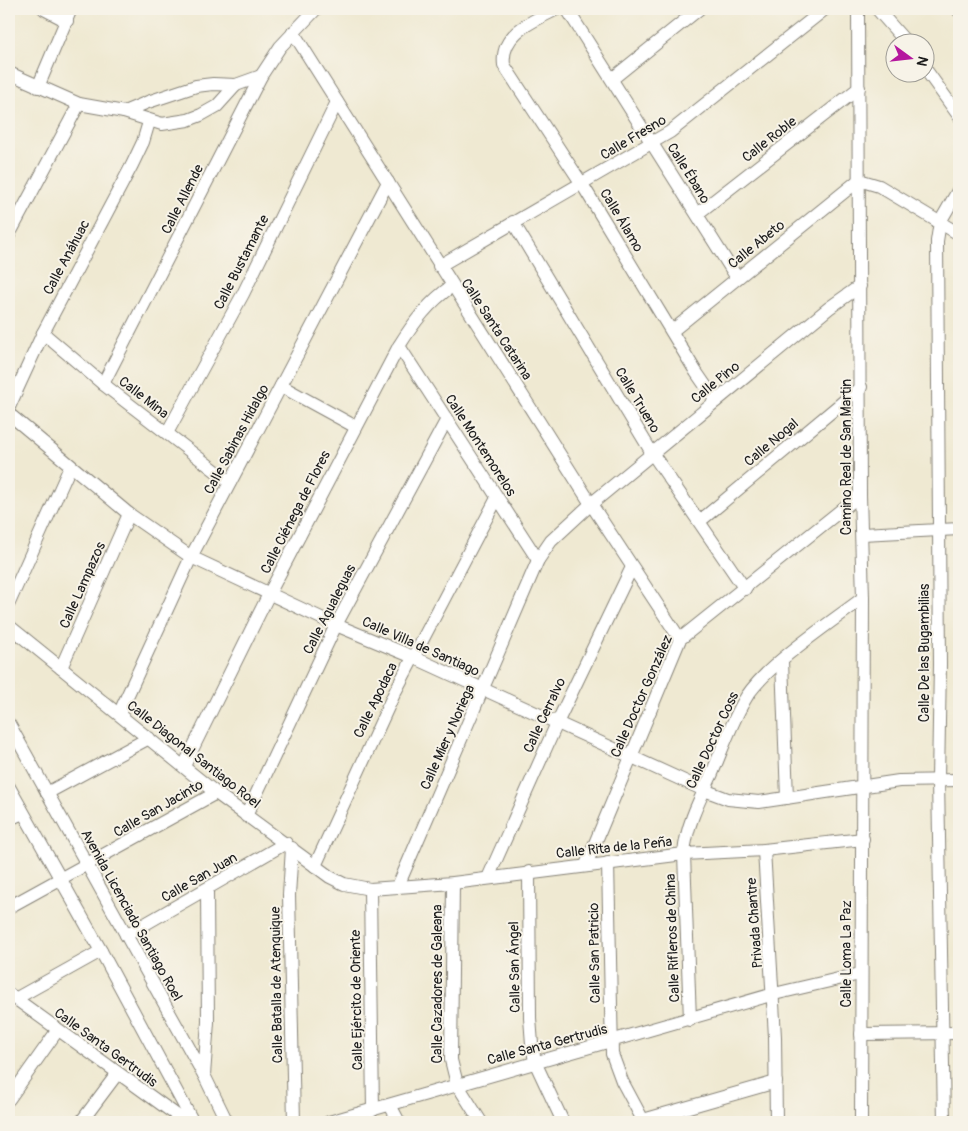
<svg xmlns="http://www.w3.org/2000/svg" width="968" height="1131" font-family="Pangolin,sans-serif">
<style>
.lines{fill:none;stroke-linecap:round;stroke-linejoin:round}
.minor-casing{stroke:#868277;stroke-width:14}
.minor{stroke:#fff;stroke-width:12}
.labels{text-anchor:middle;stroke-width:4;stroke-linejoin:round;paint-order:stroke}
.street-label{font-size:14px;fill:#1c1c1c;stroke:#f7f3e8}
</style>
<rect width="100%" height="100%" fill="#f7f3e8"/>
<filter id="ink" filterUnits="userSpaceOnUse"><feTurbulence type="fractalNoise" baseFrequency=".02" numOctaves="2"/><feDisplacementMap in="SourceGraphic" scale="10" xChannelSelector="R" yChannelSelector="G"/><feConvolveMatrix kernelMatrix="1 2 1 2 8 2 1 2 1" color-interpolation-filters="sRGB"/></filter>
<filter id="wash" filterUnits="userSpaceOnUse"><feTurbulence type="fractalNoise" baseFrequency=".0096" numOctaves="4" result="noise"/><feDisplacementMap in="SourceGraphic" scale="20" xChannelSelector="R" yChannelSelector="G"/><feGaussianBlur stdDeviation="1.12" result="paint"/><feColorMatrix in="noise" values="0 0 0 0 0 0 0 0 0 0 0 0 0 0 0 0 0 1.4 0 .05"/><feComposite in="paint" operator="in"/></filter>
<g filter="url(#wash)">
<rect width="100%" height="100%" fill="#efe9d2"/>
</g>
<g filter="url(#ink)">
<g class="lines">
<g class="minor-casing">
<g id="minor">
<polyline points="44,9 67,21"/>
<path d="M 557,9 C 533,21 500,33 504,65 L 582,184 L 696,372 L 716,401"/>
<polyline points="567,9 737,278"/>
<polyline points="858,9 860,495 863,598 861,1122"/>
<polyline points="877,9 906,42"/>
<polyline points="958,9 959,11"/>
<polyline points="293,32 591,504 680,639"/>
<polyline points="926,70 959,116"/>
<polyline points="9,73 79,104 124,112 162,124 188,120 201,115 217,106 236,85"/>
<polyline points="612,79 699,9"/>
<polyline points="38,87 71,9"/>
<polyline points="124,112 148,102 196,86 213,84 236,85 261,76"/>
<polyline points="697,214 859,88"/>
<polyline points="513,222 652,453 745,589"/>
<polyline points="9,235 79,104"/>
<polyline points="439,266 670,132 825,9"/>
<polyline points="672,331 859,180 879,186 959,234"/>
<polyline points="43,333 103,384 230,482"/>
<polyline points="399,346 538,560"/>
<polyline points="103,384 261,76 280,47 316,9"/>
<polyline points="281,386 356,427"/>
<polyline points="9,407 43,333 132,165 143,142 149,122"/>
<polyline points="9,414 129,514 191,557 336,625 413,657 704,790 728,799 759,802 899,781 959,780"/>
<polyline points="167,433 243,294 337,102"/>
<polyline points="700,521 861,387"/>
<polyline points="862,534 959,529"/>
<polyline points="9,603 70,467"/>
<polyline points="9,626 216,793 330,877 344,884 370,889 453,883 684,854 764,850 863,839"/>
<polyline points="782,661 787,798"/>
<polyline points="61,668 129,514"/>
<polyline points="119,714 191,557 388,182"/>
<polyline points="9,724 204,1075 227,1122"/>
<path d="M 184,766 L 269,594 L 399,346 C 414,322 429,302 452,286"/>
<polyline points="9,787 101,951 193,1122"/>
<polyline points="47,793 149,738"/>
<polyline points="246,816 336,625 446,421"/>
<polyline points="9,819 23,813"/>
<polyline points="292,848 289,895 294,1122"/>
<polyline points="764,850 775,1037 776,1122"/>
<polyline points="608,863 612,1054 622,1081 644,1122"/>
<polyline points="586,865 680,639 860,495"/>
<polyline points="315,866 394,694 497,498"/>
<polyline points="529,872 530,1018 532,1044 535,1062 563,1122"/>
<polyline points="488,878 557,723 632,567"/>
<polyline points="453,883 451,1060 457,1084 481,1122"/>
<polyline points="398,886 538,560 551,541 591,504 829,308 860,286"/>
<polyline points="370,889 373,1110"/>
<polyline points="9,907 216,793"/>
<polyline points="126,935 286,843"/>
<polyline points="9,994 186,1122"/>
<polyline points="15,999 101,951"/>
<path d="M 690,1020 L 684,854 C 686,826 699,801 711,776 C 722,750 732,720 747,696 C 769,663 830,623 863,598"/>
<polyline points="861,1034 959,1033"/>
<polyline points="204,1075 208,1022 207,891"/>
<polyline points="9,1099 57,1031"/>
<polyline points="390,1105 399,1122"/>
<polyline points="643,1120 776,1082"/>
<polyline points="81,1122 117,1074"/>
<polyline points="329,1122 774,994 860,974"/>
<polyline points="944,1122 938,780 940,664 937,241 940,222 959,189"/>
</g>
</g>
<use href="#minor" class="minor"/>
</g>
</g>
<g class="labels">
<g class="street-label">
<text transform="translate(633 137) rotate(-31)" y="5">Calle Fresno</text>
<text transform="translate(769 139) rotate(-38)" y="5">Calle Roble</text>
<text transform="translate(689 173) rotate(58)" y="5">Calle Ébano</text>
<text transform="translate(182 199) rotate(-63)" y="5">Calle Allende</text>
<text transform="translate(622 220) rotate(59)" y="5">Calle Álamo</text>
<text transform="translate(756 244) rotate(-39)" y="5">Calle Abeto</text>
<text transform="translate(66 257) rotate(-62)" y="5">Calle Anáhuac</text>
<text transform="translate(241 262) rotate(-63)" y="5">Calle Bustamante</text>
<text transform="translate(497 329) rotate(57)" y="5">Calle Santa Catarina</text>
<text transform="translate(715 382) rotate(-39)" y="5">Calle Pino</text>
<text transform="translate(144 397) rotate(38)" y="5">Calle Mina</text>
<text transform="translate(638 400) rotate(59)" y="5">Calle Trueno</text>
<text transform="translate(236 439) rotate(-62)" y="5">Calle Sabinas Hidalgo</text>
<text transform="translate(771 442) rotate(-40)" y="5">Calle Nogal</text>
<text transform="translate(481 445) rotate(57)" y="5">Calle Montemorelos</text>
<text transform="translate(846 457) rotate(-90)" y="5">Camino Real de San Martin</text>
<text transform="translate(295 512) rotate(-63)" y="5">Calle Ciénega de Flores</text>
<text transform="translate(82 585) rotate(-66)" y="5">Calle Lampazos</text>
<text transform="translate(329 609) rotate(-63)" y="5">Calle Agualeguas</text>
<text transform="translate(421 646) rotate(24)" y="5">Calle Villa de Santiago</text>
<text transform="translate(924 653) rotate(-90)" y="5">Calle De las Bugambilias</text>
<text transform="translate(641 696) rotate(-66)" y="5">Calle Doctor González</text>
<text transform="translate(375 700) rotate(-64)" y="5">Calle Apodaca</text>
<text transform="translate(544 715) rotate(-65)" y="5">Calle Cerralvo</text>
<text transform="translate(447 737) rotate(-66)" y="5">Calle Mier y Noriega</text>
<text transform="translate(712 740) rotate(-65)" y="5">Calle Doctor Coss</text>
<text transform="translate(194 754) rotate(38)" y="5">Calle Diagonal Santiago Roel</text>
<text transform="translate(158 808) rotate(-30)" y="5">Calle San Jacinto</text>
<text transform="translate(614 847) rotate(-6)" y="5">Calle Rita de la Peña</text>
<text transform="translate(199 877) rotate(-30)" y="5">Calle San Juan</text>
<text transform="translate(132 915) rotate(61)" y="5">Avenida Licenciado Santiago Roel</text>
<text transform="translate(754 923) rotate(-94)" y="5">Privada Chantre</text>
<text transform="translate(672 938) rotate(-92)" y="5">Calle Rifleros de China</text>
<text transform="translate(594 953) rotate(-91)" y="5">Calle San Patricio</text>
<text transform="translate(846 954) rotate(-90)" y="5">Calle Loma La Paz</text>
<text transform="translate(514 967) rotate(-91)" y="5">Calle San Ángel</text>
<text transform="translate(437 984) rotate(-90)" y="5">Calle Cazadores de Galeana</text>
<text transform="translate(276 985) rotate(-91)" y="5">Calle Batalla de Atenquique</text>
<text transform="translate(356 1000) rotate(-91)" y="5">Calle Ejército de Oriente</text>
<text transform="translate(547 1044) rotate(-15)" y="5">Calle Santa Gertrudis</text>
<text transform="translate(106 1047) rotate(36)" y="5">Calle Santa Gertrudis</text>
</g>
</g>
<rect width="968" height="1131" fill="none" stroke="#f7f3e8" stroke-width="30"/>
<g transform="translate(910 58) rotate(105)"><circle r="24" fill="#f7f3e8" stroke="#9f9d96"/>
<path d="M0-4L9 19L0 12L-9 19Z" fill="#b5179e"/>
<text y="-8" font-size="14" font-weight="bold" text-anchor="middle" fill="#1c1c1c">N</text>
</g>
</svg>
